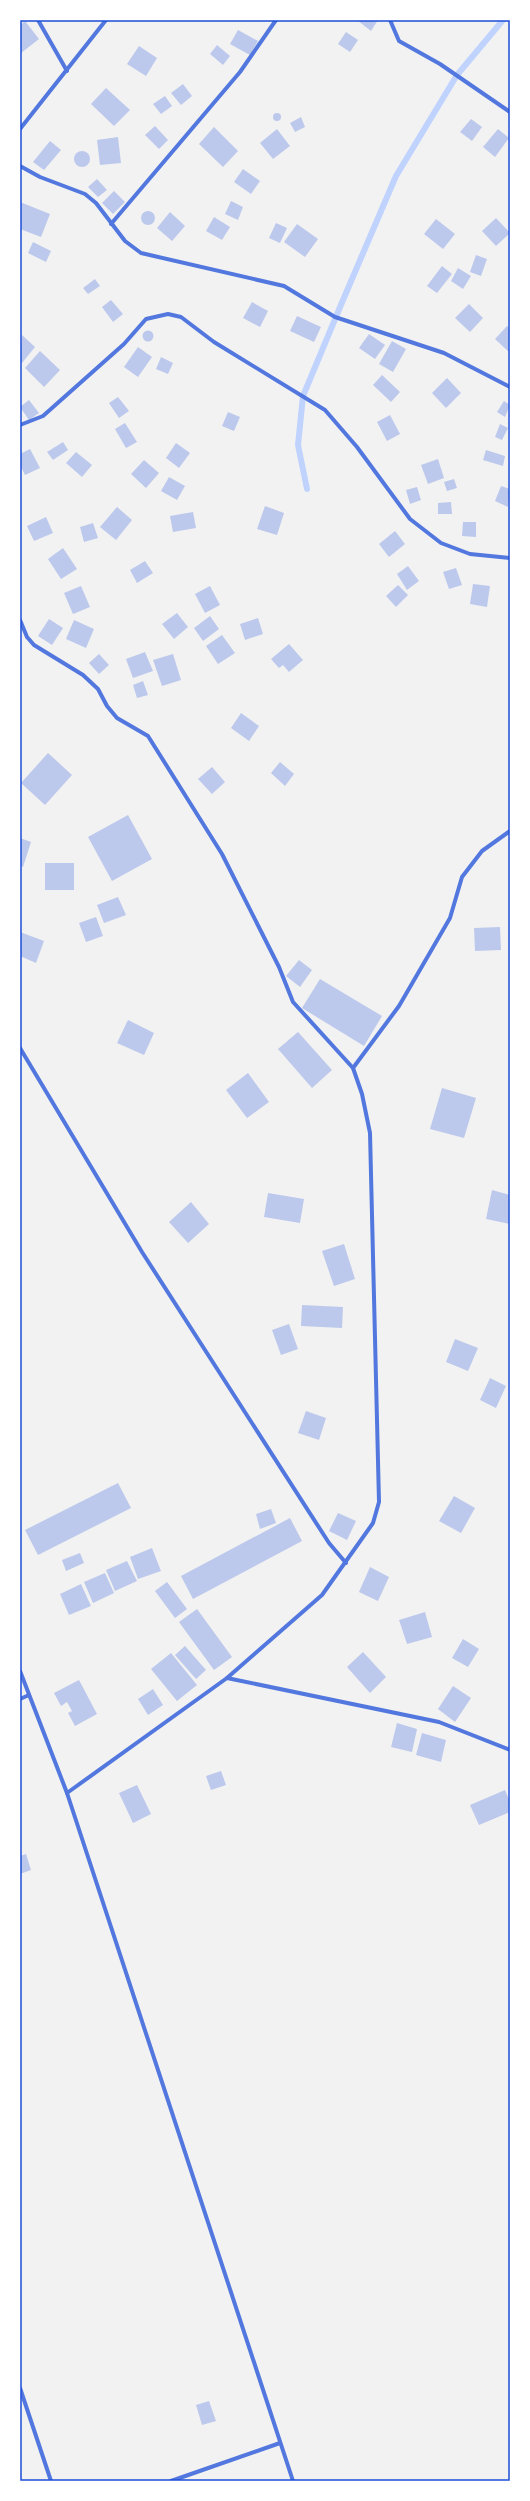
<svg xmlns="http://www.w3.org/2000/svg" width="530" height="2501" font-family="'Archivo Narrow',sans-serif">
<style>
.lines{fill:none;stroke-linecap:round;stroke-linejoin:round}
.stream{stroke:#bfd3fe;stroke-width:6}
.building{fill:#bdc9ec}
.minor{stroke:#5277de;stroke-width:4}
.neatline{fill:none;stroke:#1d4ed8;stroke-width:1.5}
</style>
<rect width="100%" height="100%" fill="#f2f2f2"/>
<g class="lines">
<polyline class="stream" points="307,489 298,445 303,396 343,300 396,176 457,75 503,20"/>
</g>
<g class="building">
<polygon points="357,20 378,20 371,31"/>
<polygon points="25,21 39,39 21,53 20,25"/>
<polygon points="238,30 258,41 250,55 230,44"/>
<polygon points="346,32 358,40 350,52 338,44"/>
<polygon points="217,45 230,56 223,65 210,54"/>
<polygon points="139,46 157,58 146,76 127,64"/>
<polygon points="183,84 192,96 181,105 171,93"/>
<polygon points="106,88 130,110 114,126 91,104"/>
<polygon points="165,96 172,106 161,114 153,104"/>
<circle cx="277" cy="117" r="4"/>
<polygon points="301,117 305,127 295,132 290,123"/>
<polygon points="471,119 482,127 472,141 460,132"/>
<polygon points="155,126 168,140 159,149 145,135"/>
<polygon points="214,127 238,151 223,167 199,144"/>
<polygon points="277,129 290,146 273,159 260,143"/>
<polygon points="498,129 509,138 495,157 483,147"/>
<polygon points="118,137 121,163 100,165 97,140"/>
<polygon points="50,141 61,150 44,170 33,162"/>
<circle cx="82" cy="159" r="8"/>
<polygon points="243,169 260,181 251,194 234,182"/>
<polygon points="97,179 107,190 98,197 88,187"/>
<polygon points="114,191 125,202 113,214 102,203"/>
<polygon points="231,201 243,207 238,220 225,214"/>
<polygon points="20,202 50,214 41,237 20,229"/>
<circle cx="148" cy="218" r="7"/>
<polygon points="170,212 185,226 172,241 157,228"/>
<polygon points="214,217 230,227 222,240 206,231"/>
<polygon points="496,218 510,233 496,246 482,231"/>
<polygon points="436,219 455,234 443,249 424,234"/>
<polygon points="276,223 287,228 280,243 269,238"/>
<polygon points="297,224 318,239 305,257 284,242"/>
<polygon points="33,242 51,251 46,262 28,253"/>
<polygon points="476,255 487,259 481,276 470,272"/>
<polygon points="442,266 452,274 437,293 427,286"/>
<polygon points="458,268 471,276 463,289 451,281"/>
<polygon points="95,279 100,286 88,294 83,288"/>
<polygon points="111,300 123,314 113,322 102,307"/>
<polygon points="252,302 268,311 260,327 243,318"/>
<polygon points="469,304 483,318 470,332 455,318"/>
<polygon points="297,316 321,327 314,342 290,331"/>
<polygon points="507,326 510,328 510,353 495,339"/>
<circle cx="148" cy="336" r="5.5"/>
<polygon points="369,334 385,345 375,359 359,348"/>
<polygon points="22,335 35,347 22,363 20,361"/>
<polygon points="392,341 406,349 393,372 379,364"/>
<polygon points="138,347 152,357 138,377 124,367"/>
<polygon points="40,351 60,370 44,387 25,368"/>
<polygon points="161,357 173,363 168,374 156,369"/>
<polygon points="382,375 400,392 391,402 373,385"/>
<polygon points="447,378 461,393 446,408 432,393"/>
<polygon points="118,397 129,411 119,418 109,403"/>
<polygon points="29,400 39,413 29,420 20,407"/>
<polygon points="504,401 510,405 505,417 497,412"/>
<polygon points="228,412 240,417 234,431 222,426"/>
<polygon points="390,415 400,434 387,441 377,422"/>
<polygon points="125,423 137,442 126,448 115,429"/>
<polygon points="500,424 508,428 502,440 495,437"/>
<polygon points="63,442 68,450 53,460 47,452"/>
<polygon points="176,443 190,453 179,468 166,458"/>
<polygon points="30,449 40,468 25,475 20,465 20,454"/>
<polygon points="486,450 505,456 503,466 483,460"/>
<polygon points="76,452 92,465 82,477 66,463"/>
<polygon points="438,459 444,478 428,484 421,465"/>
<polygon points="144,460 159,473 146,488 131,474"/>
<polygon points="169,477 185,486 177,500 161,491"/>
<polygon points="454,479 457,488 447,491 444,482"/>
<polygon points="501,486 510,489 508,507 495,501"/>
<polygon points="417,487 421,500 410,504 406,490"/>
<polygon points="451,502 452,514 438,514 438,503"/>
<polygon points="265,506 284,513 277,535 257,529"/>
<polygon points="117,507 132,520 116,540 100,527"/>
<polygon points="193,512 196,528 173,532 170,516"/>
<polygon points="46,517 53,533 34,541 27,526"/>
<polygon points="463,522 476,522 476,537 462,536"/>
<polygon points="93,523 98,538 84,542 80,527"/>
<polygon points="395,531 405,544 389,557 379,544"/>
<polygon points="63,548 77,569 61,579 48,559"/>
<polygon points="145,561 153,573 137,583 130,570"/>
<polygon points="408,566 419,581 407,590 397,574"/>
<polygon points="456,568 462,585 449,589 443,572"/>
<polygon points="473,584 490,586 487,607 470,604"/>
<polygon points="398,585 408,595 396,607 386,596"/>
<polygon points="81,586 90,607 73,614 64,593"/>
<polygon points="210,586 220,605 205,613 195,594"/>
<polygon points="177,613 188,627 174,639 162,624"/>
<polygon points="210,616 219,629 203,641 194,628"/>
<polygon points="258,618 263,634 245,640 240,624"/>
<polygon points="49,619 63,628 52,645 38,636"/>
<polygon points="74,620 94,629 86,648 66,639"/>
<polygon points="222,635 235,653 218,664 206,646"/>
<polygon points="289,644 303,660 289,672 283,665 279,668 271,659"/>
<polygon points="145,652 153,671 133,678 126,659"/>
<polygon points="99,654 109,665 99,674 89,663"/>
<polygon points="173,654 181,680 162,686 153,660"/>
<polygon points="143,681 148,695 137,698 133,685"/>
<polygon points="241,713 259,726 249,741 231,728"/>
<polygon points="48,753 72,775 45,805 21,783"/>
<polygon points="280,762 294,774 285,786 271,773"/>
<polygon points="212,767 225,782 212,794 198,779"/>
<polygon points="128,815 152,859 112,881 88,837"/>
<polygon points="20,838 31,842 23,867 20,866"/>
<rect x="45" y="863" width="29" height="27"/>
<polygon points="118,897 126,915 104,923 97,905"/>
<polygon points="96,917 103,936 86,942 79,923"/>
<polygon points="500,927 501,950 475,951 474,928"/>
<polygon points="20,932 44,941 36,963 20,956"/>
<polygon points="299,960 312,970 300,987 286,976"/>
<polygon points="320,979 382,1016 364,1046 302,1008"/>
<polygon points="128,1020 154,1033 144,1055 117,1043"/>
<polygon points="298,1032 332,1070 312,1088 278,1049"/>
<polygon points="248,1073 269,1102 247,1118 226,1090"/>
<polygon points="442,1088 476,1098 464,1138 430,1129"/>
<polygon points="492,1190 510,1195 510,1224 486,1219"/>
<polygon points="268,1193 304,1199 300,1223 264,1217"/>
<polygon points="191,1202 209,1224 188,1243 169,1222"/>
<polygon points="344,1244 355,1279 334,1286 322,1251"/>
<polygon points="302,1305 343,1307 342,1328 301,1326"/>
<polygon points="289,1324 298,1349 281,1355 272,1330"/>
<polygon points="455,1339 478,1348 468,1371 446,1362"/>
<polygon points="490,1378 506,1386 496,1408 480,1400"/>
<polygon points="306,1411 326,1418 319,1440 298,1433"/>
<polygon points="118,1483 131,1508 38,1555 25,1530"/>
<polygon points="454,1496 475,1508 461,1533 439,1521"/>
<polygon points="271,1509 276,1523 260,1529 256,1514"/>
<polygon points="338,1513 356,1521 347,1540 329,1531"/>
<polygon points="290,1518 302,1541 193,1599 181,1576"/>
<polygon points="152,1548 161,1571 138,1579 130,1557"/>
<polygon points="80,1553 84,1563 66,1571 62,1560"/>
<polygon points="127,1561 137,1581 115,1591 106,1570"/>
<polygon points="370,1567 389,1577 378,1601 359,1592"/>
<polygon points="105,1573 114,1593 93,1603 84,1582"/>
<polygon points="167,1582 187,1609 175,1618 155,1591"/>
<polygon points="81,1584 91,1606 69,1615 60,1594"/>
<polygon points="197,1609 232,1657 214,1670 179,1622"/>
<polygon points="425,1612 432,1637 407,1644 399,1620"/>
<polygon points="463,1639 479,1649 468,1667 452,1658"/>
<polygon points="185,1646 206,1670 196,1679 175,1655"/>
<polygon points="363,1652 386,1677 370,1693 347,1667"/>
<polygon points="171,1653 197,1685 177,1701 151,1669"/>
<polygon points="79,1680 97,1714 75,1726 68,1713 72,1711 67,1702 61,1706 54,1693"/>
<polygon points="453,1686 471,1698 455,1722 438,1709"/>
<polygon points="153,1689 163,1705 148,1715 138,1699"/>
<polygon points="397,1723 417,1729 412,1752 391,1747"/>
<polygon points="422,1733 446,1740 441,1762 416,1755"/>
<polygon points="221,1771 226,1785 211,1790 206,1776"/>
<polygon points="137,1785 151,1814 133,1823 119,1793"/>
<polygon points="505,1790 510,1802 510,1812 479,1825 470,1805"/>
<polygon points="26,1854 31,1870 20,1874 20,1856"/>
<polygon points="209,2401 216,2421 202,2425 196,2405"/>
</g>
<g class="lines">
<g class="minor">
<polyline points="38,20 67,71"/>
<polyline points="390,20 399,41 440,64 510,112"/>
<polyline points="20,129 106,20"/>
<polyline points="20,166 40,177 85,194 96,203 125,241 141,253 284,286 335,317 444,353 510,387"/>
<polyline points="111,224 240,72 276,20"/>
<polyline points="20,425 43,416 124,344 146,319 168,314 181,317 214,342 325,410 357,447 410,519 441,543 470,554 510,558"/>
<polyline points="20,620 27,637 34,645 83,675 98,689 107,706 117,718 148,736 222,854 279,967 293,1002 353,1068 362,1094 370,1133 379,1502 373,1523 322,1595 227,1678 67,1793"/>
<polyline points="20,1048 142,1252 329,1543 346,1563"/>
<polyline points="353,1068 399,1006 450,918 462,877 482,851 510,831"/>
<polyline points="20,1671 67,1793 293,2481"/>
<polyline points="227,1678 439,1722 510,1750"/>
<polyline points="20,1699 29,1695"/>
<polyline points="20,2388 51,2481"/>
<polyline points="171,2481 280,2443"/>
</g>
</g>
<rect width="530" height="2501" fill="none" stroke="#ffffff" stroke-width="42"/>
<rect x="21" y="21" width="488" height="2459" class="neatline"/>
</svg>
